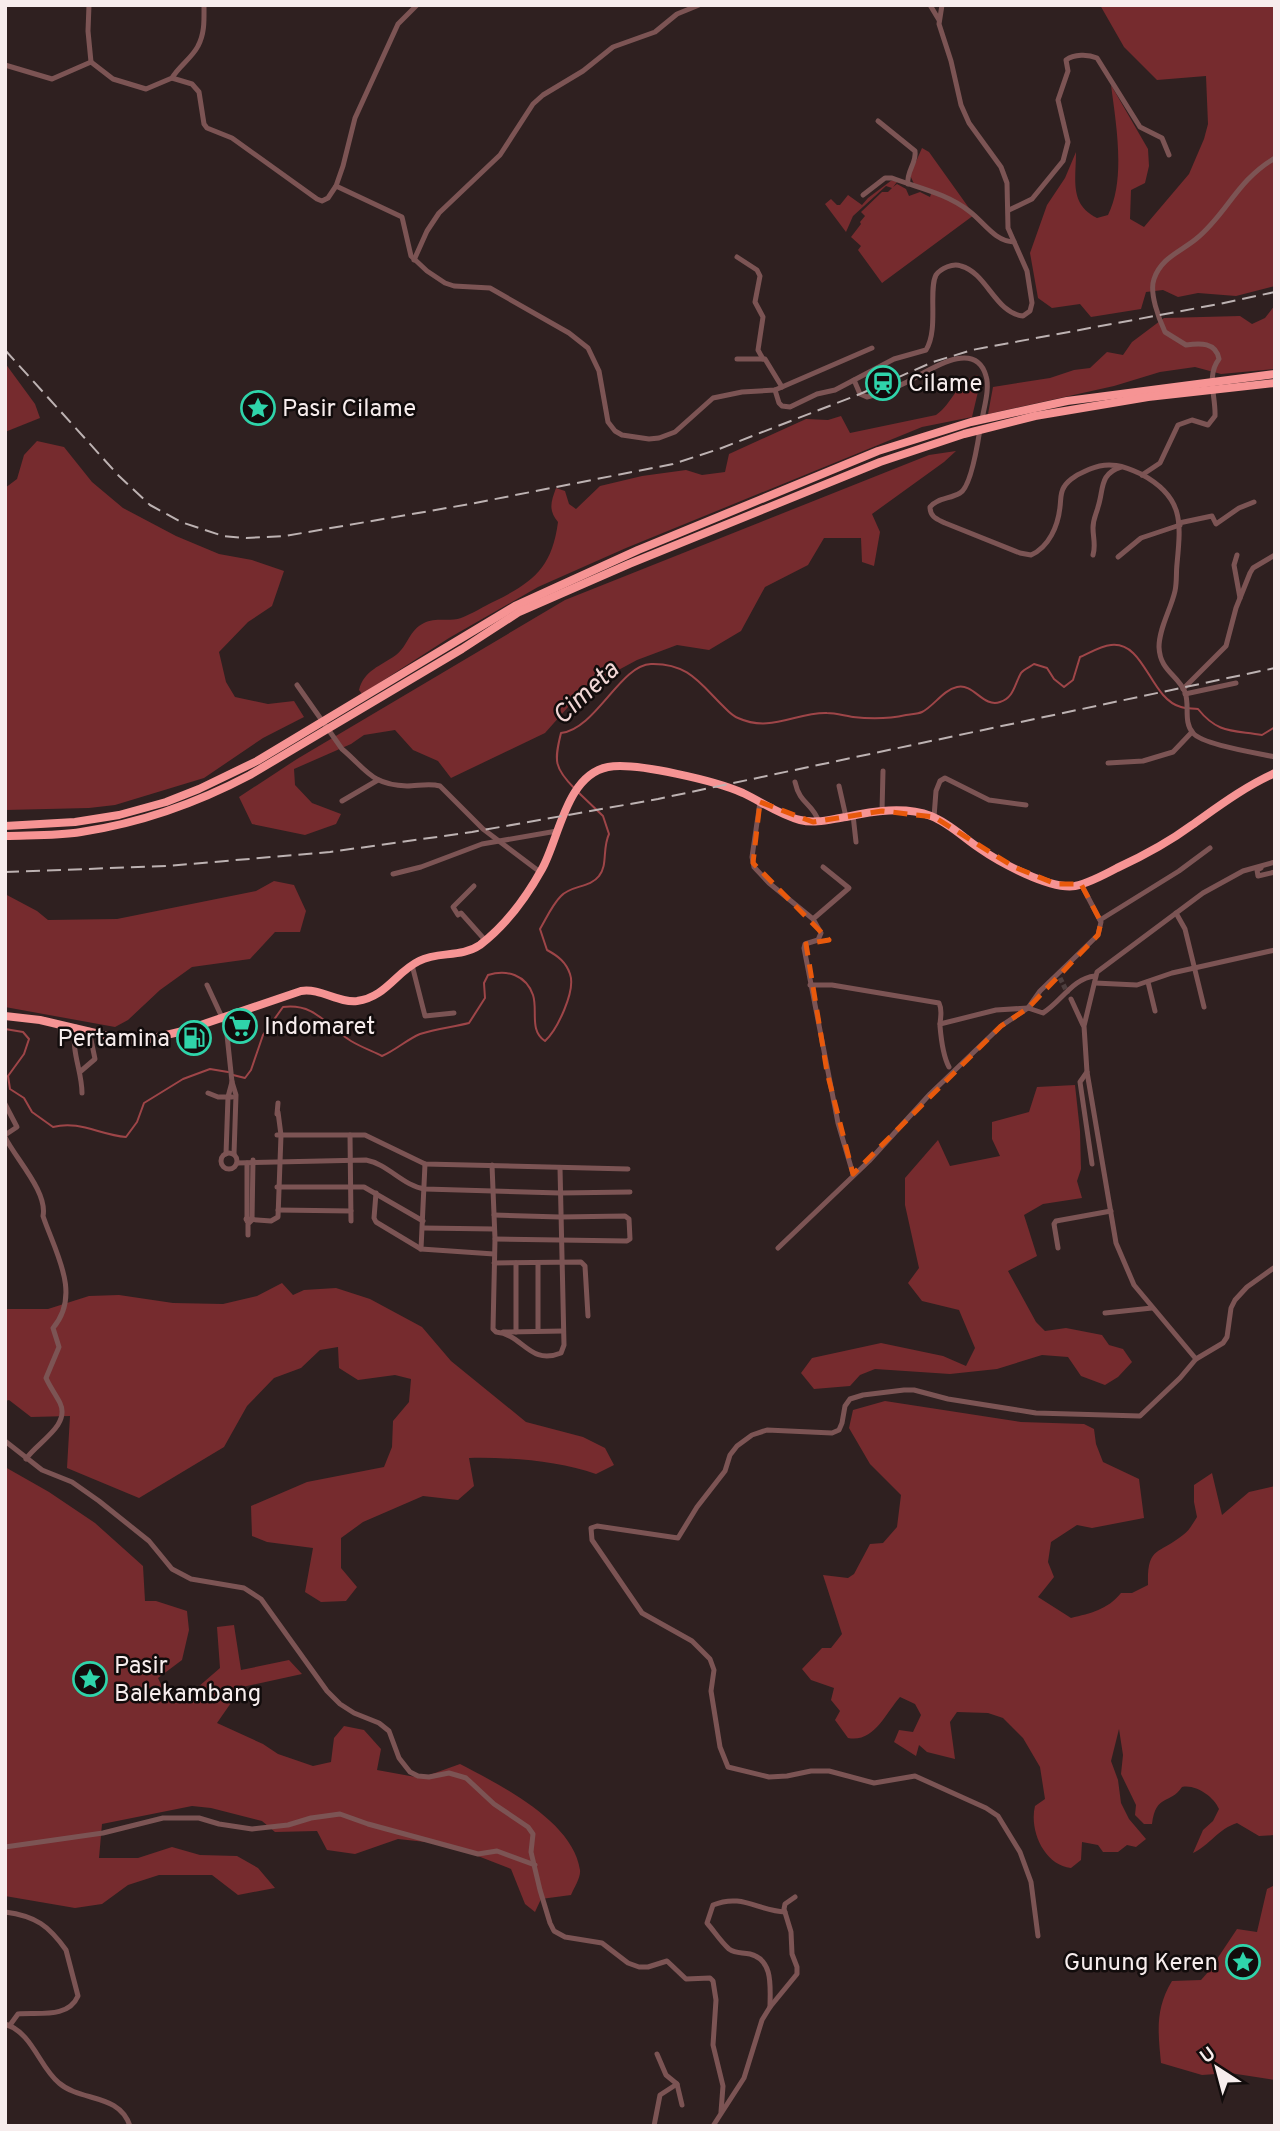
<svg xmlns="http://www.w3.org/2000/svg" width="1280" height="2131" font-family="Overpass,sans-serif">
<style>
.green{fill:#762b2e}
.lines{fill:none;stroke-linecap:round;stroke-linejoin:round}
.stream{stroke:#9e4548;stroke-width:2}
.minor-tunnel{stroke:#4d3f3f;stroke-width:5;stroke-dasharray:5 2.5;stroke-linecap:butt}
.minor{stroke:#7c5454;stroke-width:5}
.highway{stroke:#f69494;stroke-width:8}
.rail{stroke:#bdb2b2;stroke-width:2;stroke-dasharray:14 7;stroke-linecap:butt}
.marked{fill:none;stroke:#e8590c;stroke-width:5;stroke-dasharray:14 9;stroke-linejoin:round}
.labels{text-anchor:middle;stroke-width:5;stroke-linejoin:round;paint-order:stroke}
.poi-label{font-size:24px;fill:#f7eded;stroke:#120c0c;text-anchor:start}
.water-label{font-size:26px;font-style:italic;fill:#f1d6d5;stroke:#120c0c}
</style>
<rect width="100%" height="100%" fill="#2f2020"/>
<g class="green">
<path d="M 1100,5 L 1275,5 L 1275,286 L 1236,296 L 1198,293 L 1178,297 L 1163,290 L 1146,292 L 1141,309 L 1091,317 L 1080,304 L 1052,308 L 1038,298 L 1030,253 L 1047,205 L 1065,178 L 1076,152 C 1076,180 1069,204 1097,218 L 1108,215 C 1126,179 1116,124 1111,85 L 1148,149 L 1149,166 L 1145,183 L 1131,190 L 1130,219 L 1144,227 L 1189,174 L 1204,139 L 1208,124 L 1206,76 L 1157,80 L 1124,47 Z"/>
<polygon points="922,148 929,152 974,215 882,283 858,250 861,246 851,237 861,224 860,222 865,216 861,212 882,192 888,192 892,188 886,186 853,216 846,232 825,204 831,199 837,205 840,205 848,195 862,205 868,198 892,180 897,182 893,187 897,184 906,189 909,196 920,192 930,197 932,191 914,184 910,175"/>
<polygon points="1275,305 1275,369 1221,374 1195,367 1160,372 1114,386 988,414 993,387 1050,378 1074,370 1090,368 1107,352 1123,355 1132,342 1164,318 1240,316 1252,324 1265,318"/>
<polygon points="5,363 35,404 40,418 5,432"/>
<path d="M 977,375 L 981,379 L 972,417 L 922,427 L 626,548 L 538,587 L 449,638 L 362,694 L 359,690 C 364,670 381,666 396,655 C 408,646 409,630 424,623 C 435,617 450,622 461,618 C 472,614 484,606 495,601 C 533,582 552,568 558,522 C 548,510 551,502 556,488 L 565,491 L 569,504 L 576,509 L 600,486 L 642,476 L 686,470 L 702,475 L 725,472 L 729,454 L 806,419 L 828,420 L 841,416 L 850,433 L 936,415 C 954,402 955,383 977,375 Z"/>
<polygon points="37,441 64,447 92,482 123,508 176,536 219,554 252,560 284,571 272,606 248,622 219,652 226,682 235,697 268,704 294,701 304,717 263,738 204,778 115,805 89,808 5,810 5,488 17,479 24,455"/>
<polygon points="956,451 944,462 872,514 880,532 874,566 862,562 861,538 824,538 808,565 765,587 741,631 709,650 677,645 637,660 585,688 545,733 451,778 438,761 413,750 395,730 364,735 351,744 294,769 295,785 312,803 341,814 336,824 305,835 252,824 239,797 297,759 565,600 929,455"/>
<polygon points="274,881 294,885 306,911 300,932 275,932 250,959 192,967 160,990 128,1020 115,1027 5,1007 5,894 37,911 48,920 117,919 256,891"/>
<polygon points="1075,1085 1080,1131 1081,1169 1077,1181 1082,1198 1043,1204 1024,1215 1037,1256 1008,1271 1036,1322 1045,1331 1066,1328 1102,1335 1109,1345 1123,1349 1132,1362 1118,1377 1105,1385 1081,1376 1068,1357 1042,1355 997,1369 950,1374 875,1369 860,1375 850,1386 814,1389 801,1373 812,1358 881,1343 943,1356 966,1366 975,1348 959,1310 922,1301 908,1283 919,1268 905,1205 905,1178 938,1140 950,1166 1000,1156 992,1139 992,1122 1029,1112 1037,1087"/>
<path d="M 282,1283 L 293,1295 L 304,1290 L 336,1288 L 370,1299 L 422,1327 L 451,1361 L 526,1422 L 583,1437 L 605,1448 L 614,1465 L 596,1474 C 559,1461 509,1457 469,1458 L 474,1486 L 458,1500 L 423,1496 L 363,1522 L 341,1538 L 341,1568 L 357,1587 L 346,1601 L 321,1602 L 305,1592 L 313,1548 L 267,1542 L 252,1536 L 251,1506 L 307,1482 L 384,1467 L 392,1447 L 393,1421 L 409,1402 L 411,1379 L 395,1375 L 358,1380 L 339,1368 L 338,1347 L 320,1350 L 301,1368 L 274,1378 L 247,1406 L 224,1447 L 139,1498 L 67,1468 L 70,1416 L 31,1417 L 9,1400 L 5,1401 L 5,1309 L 48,1309 L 89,1296 L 119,1295 L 173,1303 L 223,1304 L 257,1296 Z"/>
<path d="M 885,1401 L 1021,1422 L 1084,1424 L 1094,1429 L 1096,1444 L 1103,1462 L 1139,1479 L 1144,1518 L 1092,1528 L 1077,1525 L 1051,1542 L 1048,1562 L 1054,1577 L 1038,1597 L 1071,1618 C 1091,1613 1107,1610 1121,1593 L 1132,1593 L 1148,1585 C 1147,1546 1158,1555 1183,1535 C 1189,1531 1193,1523 1197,1517 L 1194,1502 L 1194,1485 L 1212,1473 L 1222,1515 L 1249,1492 L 1275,1486 L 1275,1835 L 1259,1836 L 1237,1823 C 1218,1829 1210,1845 1193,1853 L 1203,1830 L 1213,1821 L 1219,1809 C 1214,1797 1196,1784 1182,1787 C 1170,1805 1156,1793 1152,1824 L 1144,1824 L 1135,1815 L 1136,1805 L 1121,1774 L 1123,1755 L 1119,1729 L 1111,1761 L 1118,1780 L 1121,1803 L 1129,1819 L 1146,1839 L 1136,1847 L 1127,1845 L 1118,1852 L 1103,1852 L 1098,1845 L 1082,1842 L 1081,1860 L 1071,1868 C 1044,1865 1029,1830 1035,1806 L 1045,1799 L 1040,1767 L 1023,1738 L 1003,1718 L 988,1713 L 957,1712 L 950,1722 L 955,1759 L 927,1752 L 919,1745 L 916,1756 L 894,1742 L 899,1730 L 913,1732 L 921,1715 L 915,1704 L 900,1697 C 885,1714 874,1743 848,1738 L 835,1720 L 840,1711 L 831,1700 L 834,1688 L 811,1680 L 802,1669 L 822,1648 L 831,1648 L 842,1634 L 823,1575 L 848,1578 L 854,1574 L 870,1544 L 883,1543 L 897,1527 L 901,1495 L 870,1464 L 849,1428 L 853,1410 Z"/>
<path d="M 5,1467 L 49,1492 L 95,1523 L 143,1566 L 145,1601 L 156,1601 L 187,1611 L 189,1630 L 182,1660 L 158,1678 L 166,1695 L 190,1694 L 220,1668 L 217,1627 L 234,1625 L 241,1670 L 289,1660 L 302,1674 L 242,1687 L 217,1723 L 263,1744 L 278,1754 L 313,1766 L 331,1762 L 334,1738 L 344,1726 L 364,1730 L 381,1749 L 377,1770 L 421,1778 L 460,1764 C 500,1785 573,1821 580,1870 C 581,1877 574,1888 571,1895 L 541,1899 L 535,1912 L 525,1904 L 511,1869 L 465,1851 L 435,1843 L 398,1839 L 355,1854 L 327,1850 L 317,1831 L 275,1832 L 262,1821 L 211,1808 L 192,1806 L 102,1824 L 99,1858 L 138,1858 L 172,1847 L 200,1855 L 237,1856 L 258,1868 L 275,1888 L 238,1895 L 212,1875 L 159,1875 L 128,1885 L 102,1904 L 75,1908 L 5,1896 Z"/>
<path d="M 1275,1885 L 1275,2080 L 1230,2073 L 1202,2075 L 1161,2063 C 1158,2032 1155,2009 1172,1981 L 1201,1980 L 1209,1971 L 1237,1929 L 1257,1932 L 1267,1889 Z"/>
</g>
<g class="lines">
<g class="stream">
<path d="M 575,789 C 554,768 554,761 561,733 C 596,729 620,665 651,664 C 687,663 699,682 722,705 C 727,710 732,716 738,718 C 771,733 796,712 827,713 C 836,713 845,716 853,717 C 872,719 888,719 906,715 C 911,714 918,714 922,712 C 934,706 943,690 957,687 C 974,683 983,708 1000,702 C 1014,698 1015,683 1021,673 C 1024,669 1030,667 1034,664 L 1047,668 L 1054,679 L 1064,687 L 1073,680 L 1080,657 C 1089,653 1101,646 1111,645 C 1145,641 1150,699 1181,707 C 1187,709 1193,708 1198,709 C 1218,734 1233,730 1262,735 L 1275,727"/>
<path d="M 5,1029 L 23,1032 L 29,1039 L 24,1054 L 8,1076 L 10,1089 L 24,1098 L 32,1112 L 53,1127 C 79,1120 100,1135 126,1137 L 137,1122 L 144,1103 L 183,1079 L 210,1069 L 228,1072"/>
<path d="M 233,1075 L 245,1078 L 251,1070 L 263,1035 L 283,1007 C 316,1003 326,1026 351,1041 C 361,1047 372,1051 382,1056 C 396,1050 406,1040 420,1034 C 436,1029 453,1027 469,1023 L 485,998 L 484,983 L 488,975 C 507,969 526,975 533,995 C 538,1010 529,1031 545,1041 C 557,1030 576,991 570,974 C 566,962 558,956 547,950 L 540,929 C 546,919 552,905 561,896 C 571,885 590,888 599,876 C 608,865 602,849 609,834 L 603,816 L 579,793"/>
</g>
<polyline class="minor-tunnel" points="1060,978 1068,994"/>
<g class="minor">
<polyline points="89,5 88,31 91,62"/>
<polyline points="930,5 939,20"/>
<polyline points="5,65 52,79 91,62 113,79 146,89 172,78 192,84 199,92 204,124 207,128 232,138 317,199 322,201 328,198 336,186 343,166 355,118 398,24 417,5"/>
<path d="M 172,78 C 179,66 192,58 198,46 C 205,33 204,19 204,5"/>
<path d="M 878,121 L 915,151 C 917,163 906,171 908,184"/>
<polyline points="336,186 402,217 411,256 427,271 445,283 454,286 490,288 569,333 588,348 599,371 608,422 615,431 622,435 649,439 659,438 675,432 713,398 742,392 775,390 872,348"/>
<path d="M 863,195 L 885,178 L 892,178 C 918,188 946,193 969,211 C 984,222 994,241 1014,242"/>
<path d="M 1009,210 L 1032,199 L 1063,161 L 1068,142 L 1058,100 L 1068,71 L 1066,60 C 1074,54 1088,54 1097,58 L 1140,127 L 1162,138 L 1169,155"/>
<polyline points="737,257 757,270 760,276 755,302 763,317 758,350 763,359"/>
<polyline points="414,260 427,231 439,213 500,155 533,104 543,95 583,71 613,47 655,32 677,14 699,5"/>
<polyline points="737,359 765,359 782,387"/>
<path d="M 854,380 L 860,394 L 867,397 C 880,394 895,388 907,382 C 927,372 975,337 986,376 C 990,388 984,407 982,420"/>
<path d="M 775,390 L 779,403 L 782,406 L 790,407 L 817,394 L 835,390 L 894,359 L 926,350 C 939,329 928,290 936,275 C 941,268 953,263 961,266 C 987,273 995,313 1023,316 L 1030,311 L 1032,303 L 1027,271 L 1008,228 L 1007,183 L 1001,167 L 969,123 L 961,105 L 951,61 L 939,24 L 942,5"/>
<path d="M 980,429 C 978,442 971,487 960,493 C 950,499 937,498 930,507 C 930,517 937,519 945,523 L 1020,553 L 1031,555 C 1049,547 1058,526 1060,507 C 1061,500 1060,493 1064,487 C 1069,478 1081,473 1090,469 C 1109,461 1124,466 1141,474 C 1184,497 1181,522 1177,564 C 1176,573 1177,582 1175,591 C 1171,609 1159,628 1159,647 C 1160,671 1177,674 1185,692 C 1190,705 1183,722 1193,733 C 1203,745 1258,753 1275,757"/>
<path d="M 1142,475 L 1160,463 L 1178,425 L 1192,420 L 1208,425 L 1215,416 C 1216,397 1206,376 1219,359 C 1216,342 1200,343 1186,345 L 1165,332 C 1159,319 1149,293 1154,279 C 1161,258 1180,252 1196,239 C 1227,214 1236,181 1275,158"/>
<polyline points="1179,523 1212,516 1216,524 1239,508 1254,502"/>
<path d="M 1093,555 C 1096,545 1093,538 1093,528 C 1093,519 1096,515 1098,507 C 1104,489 1099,474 1121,467"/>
<polyline points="1237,555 1234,565 1240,598"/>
<polyline points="1118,557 1141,538 1180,525"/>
<path d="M 297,685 L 342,749 C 366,769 371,785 407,786 C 418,786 429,783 440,786 L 483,829 L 540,872"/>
<polyline points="1183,689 1226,646 1236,608 1250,573 1253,568 1275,555"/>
<polyline points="1185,694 1236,683"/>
<polyline points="1108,763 1143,761 1173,752 1192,732"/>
<path d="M 795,782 C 800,805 812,802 819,822"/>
<polyline points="839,786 846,817"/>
<polyline points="342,801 378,780"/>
<polyline points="760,802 752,857 754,867 769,883 813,919 821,933 818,940 805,944 804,948 838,1123 853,1174"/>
<polyline points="882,811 883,771"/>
<polyline points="853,815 856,842"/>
<polyline points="934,817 936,791 940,781 945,778 989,800 1026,805"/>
<polyline points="1261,868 1257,870 1258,876 1275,872"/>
<polyline points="393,874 421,867 482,844 557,831"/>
<polyline points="474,886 453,907 458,915 461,913 485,940"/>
<polyline points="1176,913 1185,929 1204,1007"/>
<polyline points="813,919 849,888 823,867"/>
<polyline points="1100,920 1179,871 1210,848"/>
<polyline points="412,965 425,1016 454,1013"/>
<polyline points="1148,982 1155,1011"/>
<polyline points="1095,983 1137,985 1172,973 1275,950"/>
<polyline points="207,985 226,1026 227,1035 232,1082 236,1095 234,1154"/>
<path d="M 810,985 L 832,985 L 939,1003 C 943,1011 940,1017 940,1026 C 941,1038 943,1056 949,1067"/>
<polyline points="1071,999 1083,1025"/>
<path d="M 940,1024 L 996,1010 L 1028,1008 L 1043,1013 C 1061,1002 1073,978 1095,976"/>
<polyline points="59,1025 61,1043"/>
<path d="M 76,1027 C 70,1050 82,1070 82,1093"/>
<polyline points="81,1071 95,1059 89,1030"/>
<polyline points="1087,1072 1080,1082 1092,1164"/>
<polyline points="208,1093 218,1097 232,1097"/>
<polyline points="5,1104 17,1127 5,1135"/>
<polyline points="277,1114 278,1103"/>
<polyline points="277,1135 365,1135 425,1164 628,1169"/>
<polyline points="350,1135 351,1221"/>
<path d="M 5,1137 C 15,1158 48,1192 43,1216 C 55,1252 82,1294 53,1328 L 59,1347 L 46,1378 C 50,1387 56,1395 60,1403 C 71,1426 36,1443 26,1459"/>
<circle cx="229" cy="1161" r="8"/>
<polyline points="226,1154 228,1097 232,1082"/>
<path d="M 237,1163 L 366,1160 C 388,1164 403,1186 425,1189 L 560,1193 L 630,1192"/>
<path d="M 492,1165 L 495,1239 L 493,1329 L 496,1332 C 523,1334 529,1366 561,1353 L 564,1345 L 560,1168"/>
<polyline points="277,1187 364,1187 423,1221"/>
<polyline points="376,1193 374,1218 376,1222 421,1249 494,1254"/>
<polyline points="278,1210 351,1211"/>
<polyline points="494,1215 560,1217 625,1216 629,1219 630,1239 627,1241 495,1239"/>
<polyline points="246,1219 271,1221 278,1217 281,1135 278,1112"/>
<polyline points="247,1221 247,1163"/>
<polyline points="423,1228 494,1229"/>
<polyline points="248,1235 248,1224 252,1220 253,1160"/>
<polyline points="778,1248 869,1161 930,1094 1001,1026 1028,1008 1040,991 1098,935 1101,922 1081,884"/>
<polyline points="1058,1248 1054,1224 1056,1221 1111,1211"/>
<polyline points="421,1249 425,1164"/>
<polyline points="494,1263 581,1262 585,1266 588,1316"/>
<polyline points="538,1263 538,1331"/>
<polyline points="1105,1313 1152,1308"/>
<polyline points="503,1332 563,1331"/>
<polyline points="516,1332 516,1263"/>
<polyline points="1196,1359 1134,1285 1116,1243 1087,1072 1084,1026 1097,972 1203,893 1243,871 1275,862"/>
<polyline points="5,1441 42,1470 72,1482 99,1501 149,1541 172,1569 191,1579 244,1588 261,1599 327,1691 340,1704 354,1713 379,1723 389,1731 399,1758 410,1772 418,1776 429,1777 449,1773 466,1778 494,1804 528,1827 533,1834 531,1852 540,1890 550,1923 554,1931 565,1937 602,1943 628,1963 639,1967 648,1967 667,1961 686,1979 710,1978 713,1981 716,2000 713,2045 723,2086 721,2112"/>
<polyline points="5,1847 103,1833 163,1818 199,1818 219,1824 252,1829 288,1825 311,1818 340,1814 368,1824 478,1854 497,1851 535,1865"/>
<path d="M 5,1912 C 36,1916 49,1926 66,1950 L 78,1996 C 68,2019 38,2012 18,2014 L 10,2025"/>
<polyline points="1038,1936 1031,1882 1020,1852 998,1816 986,1808 915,1776 874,1783 829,1771 811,1771 787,1776 769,1777 728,1767 720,1747 711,1691 714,1670 710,1659 692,1641 642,1613 592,1540 591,1528 597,1526 678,1538 697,1507 725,1471 730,1455 737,1446 752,1435 767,1430 832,1433 839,1430 842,1423 845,1406 850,1399 863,1395 904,1390 914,1390 948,1399 1036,1413 1140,1416 1180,1378 1196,1359 1223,1343 1227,1337 1231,1308 1235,1300 1247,1287 1275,1267"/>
<path d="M 770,2007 C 770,1988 774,1960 750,1954 C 742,1952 736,1954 729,1949 C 721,1942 714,1931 707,1923 L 713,1905 C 742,1893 758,1911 785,1912"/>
<path d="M 5,2024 C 33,2033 39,2067 59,2083 C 81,2102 119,2093 130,2126"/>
<polyline points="677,2084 682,2105"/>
<polyline points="654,2126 660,2095 677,2084 666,2075 657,2054"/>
<polyline points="713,2126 744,2078 762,2020 770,2007 797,1974 797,1967 792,1954 791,1932 784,1909 785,1904 795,1897"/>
</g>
<g class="highway">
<polyline points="5,826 75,822 119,815 166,802 199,789 257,761 515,606 638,550 878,451 971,422 1067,401 1275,374"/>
<path d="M 5,836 C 30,835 57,836 81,832 C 141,823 197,803 250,775 L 462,649 L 519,612 L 629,564 L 880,462 L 964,434 L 1035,416 L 1148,397 L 1275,383"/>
<path d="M 5,1016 L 40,1020 L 125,1040 L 141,1041 L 183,1031 L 301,991 C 321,988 338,1003 357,1001 C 386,997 396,972 419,961 C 438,951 461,958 480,945 C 505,926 527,896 542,869 C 559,839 566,775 608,767 C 636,762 716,781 743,793 C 762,802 780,815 800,820 C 816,824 831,819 846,817 C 873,811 905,806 931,816 C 949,823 964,838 979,848 C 999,862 1050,890 1075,886 C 1089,883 1104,875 1117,868 C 1143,856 1169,842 1192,825 C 1219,806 1244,787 1275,773"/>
</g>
<g class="rail">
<polyline points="5,350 119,476 150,505 181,522 223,536 246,538 285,536 470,504 673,464 719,449 860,394 933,362 972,350 1219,304 1275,292"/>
<polyline points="5,872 167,866 330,852 472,832 658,799 1275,668"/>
</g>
</g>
<path class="marked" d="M 760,802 L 813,822 L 882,811 L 934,817 L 1014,867 L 1056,884 L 1081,884 L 1101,922 L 1098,935 L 1028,1008 L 1001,1026 L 853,1174 L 827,1072 L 806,944 L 829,940 L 753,863 Z"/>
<defs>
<g id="station-ring" transform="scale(1.75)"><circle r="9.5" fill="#120c0c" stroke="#2fd4aa" stroke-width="1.5"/><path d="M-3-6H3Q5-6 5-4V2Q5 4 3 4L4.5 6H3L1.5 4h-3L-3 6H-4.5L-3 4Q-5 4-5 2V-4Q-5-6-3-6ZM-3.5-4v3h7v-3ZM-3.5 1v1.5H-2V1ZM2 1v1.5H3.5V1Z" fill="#2fd4aa"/></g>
<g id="sight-ring" transform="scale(1.75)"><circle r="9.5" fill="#120c0c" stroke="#2fd4aa" stroke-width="1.5"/><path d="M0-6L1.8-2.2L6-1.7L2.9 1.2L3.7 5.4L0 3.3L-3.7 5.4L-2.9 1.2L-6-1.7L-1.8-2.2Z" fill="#2fd4aa"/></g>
<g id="supermarket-ring" transform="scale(1.75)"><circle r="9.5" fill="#120c0c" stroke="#2fd4aa" stroke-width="1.5"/><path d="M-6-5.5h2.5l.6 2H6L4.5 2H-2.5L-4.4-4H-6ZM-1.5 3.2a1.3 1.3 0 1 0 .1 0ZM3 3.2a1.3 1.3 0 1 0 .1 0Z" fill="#2fd4aa"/></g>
<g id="fuel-ring" transform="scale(1.75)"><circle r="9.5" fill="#120c0c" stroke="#2fd4aa" stroke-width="1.5"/><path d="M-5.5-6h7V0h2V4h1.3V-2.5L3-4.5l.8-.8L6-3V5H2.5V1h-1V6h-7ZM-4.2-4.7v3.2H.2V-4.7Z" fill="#2fd4aa"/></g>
</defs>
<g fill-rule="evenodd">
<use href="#station-ring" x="883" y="383"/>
<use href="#sight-ring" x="258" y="408"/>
<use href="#supermarket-ring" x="240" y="1026"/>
<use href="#fuel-ring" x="194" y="1038"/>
<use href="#sight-ring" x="90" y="1679"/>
<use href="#sight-ring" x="1243" y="1962"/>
</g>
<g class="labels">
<g class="poi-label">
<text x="908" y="391">Cilame</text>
<text x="282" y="416">Pasir Cilame</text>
<text x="264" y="1034">Indomaret</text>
<text x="170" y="1046" text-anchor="end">Pertamina</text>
<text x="114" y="1673">Pasir<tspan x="114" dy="28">Balekambang</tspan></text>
<text x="1218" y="1970" text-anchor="end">Gunung Keren</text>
</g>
<g class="water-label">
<text transform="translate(585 692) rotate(-43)" y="9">Cimeta</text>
</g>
</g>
<rect width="1280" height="2131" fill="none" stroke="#f7eded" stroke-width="14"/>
<g transform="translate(1217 2068) rotate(324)" stroke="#120c0c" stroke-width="5" paint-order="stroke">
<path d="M0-5L12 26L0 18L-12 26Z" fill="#f7eded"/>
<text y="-10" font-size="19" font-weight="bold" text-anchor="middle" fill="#f7eded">U</text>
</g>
</svg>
